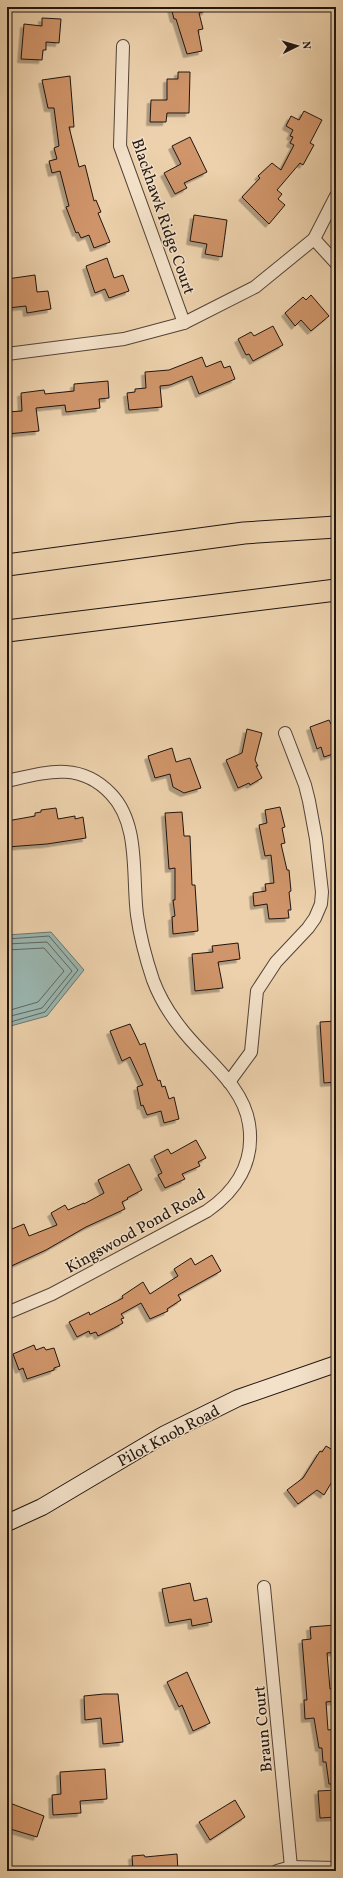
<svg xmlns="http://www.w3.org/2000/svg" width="343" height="1878" font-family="Vollkorn,serif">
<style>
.water{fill:#9ab6b0;stroke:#697670}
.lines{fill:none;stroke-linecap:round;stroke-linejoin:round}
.shore{stroke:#5d6660;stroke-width:1}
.building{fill:#d0956a;stroke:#201510;filter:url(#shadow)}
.minor-casing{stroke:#534437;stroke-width:14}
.secondary-casing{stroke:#201510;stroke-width:18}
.motorway-casing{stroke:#201510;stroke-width:23}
.minor{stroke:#f3e1c9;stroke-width:12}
.secondary{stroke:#f3e1c9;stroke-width:16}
.motorway{stroke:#ecd1ac;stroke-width:21}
.labels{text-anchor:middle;stroke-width:3;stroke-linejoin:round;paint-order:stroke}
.street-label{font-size:16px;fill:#201510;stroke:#f3e1c9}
</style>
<defs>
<filter id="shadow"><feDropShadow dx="-3.5" dy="3.5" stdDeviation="0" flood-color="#0004"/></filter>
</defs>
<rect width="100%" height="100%" fill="#ecd1ac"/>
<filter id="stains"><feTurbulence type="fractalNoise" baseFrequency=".005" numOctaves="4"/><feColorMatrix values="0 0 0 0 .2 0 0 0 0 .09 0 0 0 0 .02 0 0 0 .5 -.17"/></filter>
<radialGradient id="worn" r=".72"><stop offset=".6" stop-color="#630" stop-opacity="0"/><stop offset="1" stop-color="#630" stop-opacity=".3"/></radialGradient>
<polygon class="water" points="51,932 84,970 47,1016 7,1027 7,935"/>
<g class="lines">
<g class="shore">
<polyline points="7,939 49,936 78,970 45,1012 7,1023"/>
<polyline points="7,944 47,942 72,971 42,1008 7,1017"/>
<polyline points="7,950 44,948 64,971 38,1002 7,1011"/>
</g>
</g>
<g class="building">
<polygon points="171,7 206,7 206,11 199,13 203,29 198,30 202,51 187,54 176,19 174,19"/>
<polygon points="42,18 61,19 59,43 46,42 46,50 43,50 42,60 21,59 24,24 42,26"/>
<polygon points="178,72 190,72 189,113 167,113 166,122 150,122 151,100 167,100 167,79 178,79"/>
<polygon points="70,76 74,127 69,127 79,167 85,165 94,201 96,200 101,212 98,213 110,242 94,248 89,235 81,238 78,232 76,233 66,207 69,206 60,171 52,173 49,161 57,159 54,148 59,146 54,108 48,108 42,80"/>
<polygon points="304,111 322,120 310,143 314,145 303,165 300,163 277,190 282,194 278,199 285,205 269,224 242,197 260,178 258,176 272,163 281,170 294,145 290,143 293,137 290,136 293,130 286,126 291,116 299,120"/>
<polygon points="190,137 207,172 184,183 187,188 175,194 164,173 181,164 172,146"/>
<polygon points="194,215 227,220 222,257 205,254 207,244 190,241"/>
<polygon points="107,258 114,278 123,275 129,291 109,298 105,289 95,293 86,266"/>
<polygon points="35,275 37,292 48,291 51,309 27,313 26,306 8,308 7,279"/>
<polygon points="311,295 329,316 311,331 301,320 295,326 285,313 303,297 306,300"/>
<polygon points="273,326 283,345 253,361 249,354 246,355 238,339 251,332 254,336"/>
<polygon points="202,357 206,367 221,361 224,368 230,366 235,379 199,394 192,376 170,385 160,386 162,407 129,410 127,393 135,392 135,389 146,388 145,372 169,370"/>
<polygon points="108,381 109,398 99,399 100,408 66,412 65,405 36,408 39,431 7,434 7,412 22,411 21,393 44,390 45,394 74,391 74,384"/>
<polygon points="329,720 333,728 336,727 336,753 324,757 321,747 317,749 310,727"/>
<polygon points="247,729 262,733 255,760 258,766 256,766 262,778 250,785 249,783 238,788 226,760 242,753"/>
<polygon points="172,748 176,762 190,758 201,788 184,793 173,787 170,774 155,778 148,756"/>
<polygon points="280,807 285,827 282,828 285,843 281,844 287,870 289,870 291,891 289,892 291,910 288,910 289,918 269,919 267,904 254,906 253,893 266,891 265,884 274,883 271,855 265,856 259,825 267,823 265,810"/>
<polygon points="56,808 58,819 75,816 75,819 83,817 86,838 47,844 7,847 7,821 35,816 35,813 41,812 41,810"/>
<polygon points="182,812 184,836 190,836 192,885 195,885 198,931 173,934 172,917 175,916 173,900 175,900 175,868 169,869 165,813"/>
<polygon points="238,943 240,959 218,962 223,988 195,991 192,954 213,952 212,946"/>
<polygon points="336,1021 336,1082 324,1083 320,1022"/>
<polygon points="130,1024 140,1045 145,1043 158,1081 160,1080 162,1087 165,1086 169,1099 174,1097 179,1119 164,1123 161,1111 147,1115 143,1105 141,1106 137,1087 143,1085 130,1057 122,1061 110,1031"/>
<polygon points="196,1140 206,1158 198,1162 200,1166 182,1174 185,1179 165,1188 158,1175 162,1173 154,1156 168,1149 171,1154"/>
<polygon points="129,1164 142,1190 127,1198 128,1199 122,1202 125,1209 86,1227 46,1250 7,1268 7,1231 24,1224 29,1236 57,1225 51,1213 65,1205 68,1210 84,1203 84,1204 104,1193 98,1180"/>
<polygon points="212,1255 221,1271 178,1295 181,1300 167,1309 168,1311 150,1319 141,1303 121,1314 124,1318 121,1319 123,1323 114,1328 98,1336 96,1332 90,1334 89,1331 77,1337 69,1322 89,1312 90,1315 123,1298 122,1296 143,1282 150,1294 178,1276 174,1269 191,1258 195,1265"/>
<polygon points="34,1345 36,1350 44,1347 46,1350 54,1348 60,1366 54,1368 54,1370 27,1379 23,1368 19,1370 13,1354"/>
<polygon points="326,1446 336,1452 336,1475 324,1495 317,1490 298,1504 287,1490 303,1478 320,1451 322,1452"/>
<polygon points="190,1583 194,1601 207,1598 212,1622 192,1626 191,1619 169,1623 162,1589"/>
<polygon points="335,1625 336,1652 327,1653 330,1689 336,1689 336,1701 326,1702 328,1730 335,1729 336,1784 329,1784 326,1762 323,1762 322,1748 319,1748 314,1718 305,1719 304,1700 307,1700 302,1640 311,1639 310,1627"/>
<polygon points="187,1672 210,1723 193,1731 182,1705 179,1707 167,1682"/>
<polygon points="104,1694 118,1694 123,1742 103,1744 101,1718 85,1720 84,1696"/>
<polygon points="105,1769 107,1799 80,1801 81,1813 53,1815 52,1795 61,1794 60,1772"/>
<polygon points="336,1790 336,1817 320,1818 318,1791"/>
<polygon points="235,1800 245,1817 210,1840 199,1822"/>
<polygon points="7,1802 44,1816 37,1837 7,1828"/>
<polygon points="177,1854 178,1871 133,1871 132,1856 144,1855 145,1857"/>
</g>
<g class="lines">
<g class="minor-casing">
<g id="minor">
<polyline points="123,46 120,146 184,323"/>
<polyline points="314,239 336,263"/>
<polyline points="7,354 124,339 184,323 255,287 314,239 336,196"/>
<path d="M 7,781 C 46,772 80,761 111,794 C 140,824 132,876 137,915 C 140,937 146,959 153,980 C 159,996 169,1013 180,1027 C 203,1058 243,1084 249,1124 C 255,1162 236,1191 207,1211 L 52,1294 L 7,1313"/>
<polyline points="229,1082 251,1052 257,991 276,962 308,928 315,918 321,904 322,892 316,839 309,801 305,785 285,733"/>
<polyline points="264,1587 291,1867"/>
<polyline points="277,1871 291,1867 336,1868"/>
</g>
</g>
<g class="secondary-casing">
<polyline id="secondary" points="7,1523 42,1507 165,1434 238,1398 336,1364"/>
</g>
<g class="motorway-casing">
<g id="motorway">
<polyline points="7,565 244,533 336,527"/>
<polyline points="7,631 336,590"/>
</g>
</g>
<use href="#minor" class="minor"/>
<use href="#secondary" class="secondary"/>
<use href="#motorway" class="motorway"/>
</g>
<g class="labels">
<g class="street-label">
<text transform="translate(164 216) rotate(71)" y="6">Blackhawk Ridge Court</text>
<text transform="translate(135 1230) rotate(-29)" y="6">Kingswood Pond Road</text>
<text transform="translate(168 1435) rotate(-28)" y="6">Pilot Knob Road</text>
<text transform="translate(262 1729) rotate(-95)" y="6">Braun Court</text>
</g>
</g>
<rect width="343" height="1878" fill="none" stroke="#ecd1ac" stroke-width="24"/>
<rect x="8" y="8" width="327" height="1862" fill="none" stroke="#201510" stroke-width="2"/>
<rect x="12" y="12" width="319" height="1854" fill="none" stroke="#201510"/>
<g transform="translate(297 46) rotate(85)" stroke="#f3e1c9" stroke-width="3" paint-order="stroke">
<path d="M0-3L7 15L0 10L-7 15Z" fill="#201510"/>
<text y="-6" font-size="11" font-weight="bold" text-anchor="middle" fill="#201510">N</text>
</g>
<rect width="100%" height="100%" filter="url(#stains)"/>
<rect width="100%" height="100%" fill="url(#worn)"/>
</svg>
